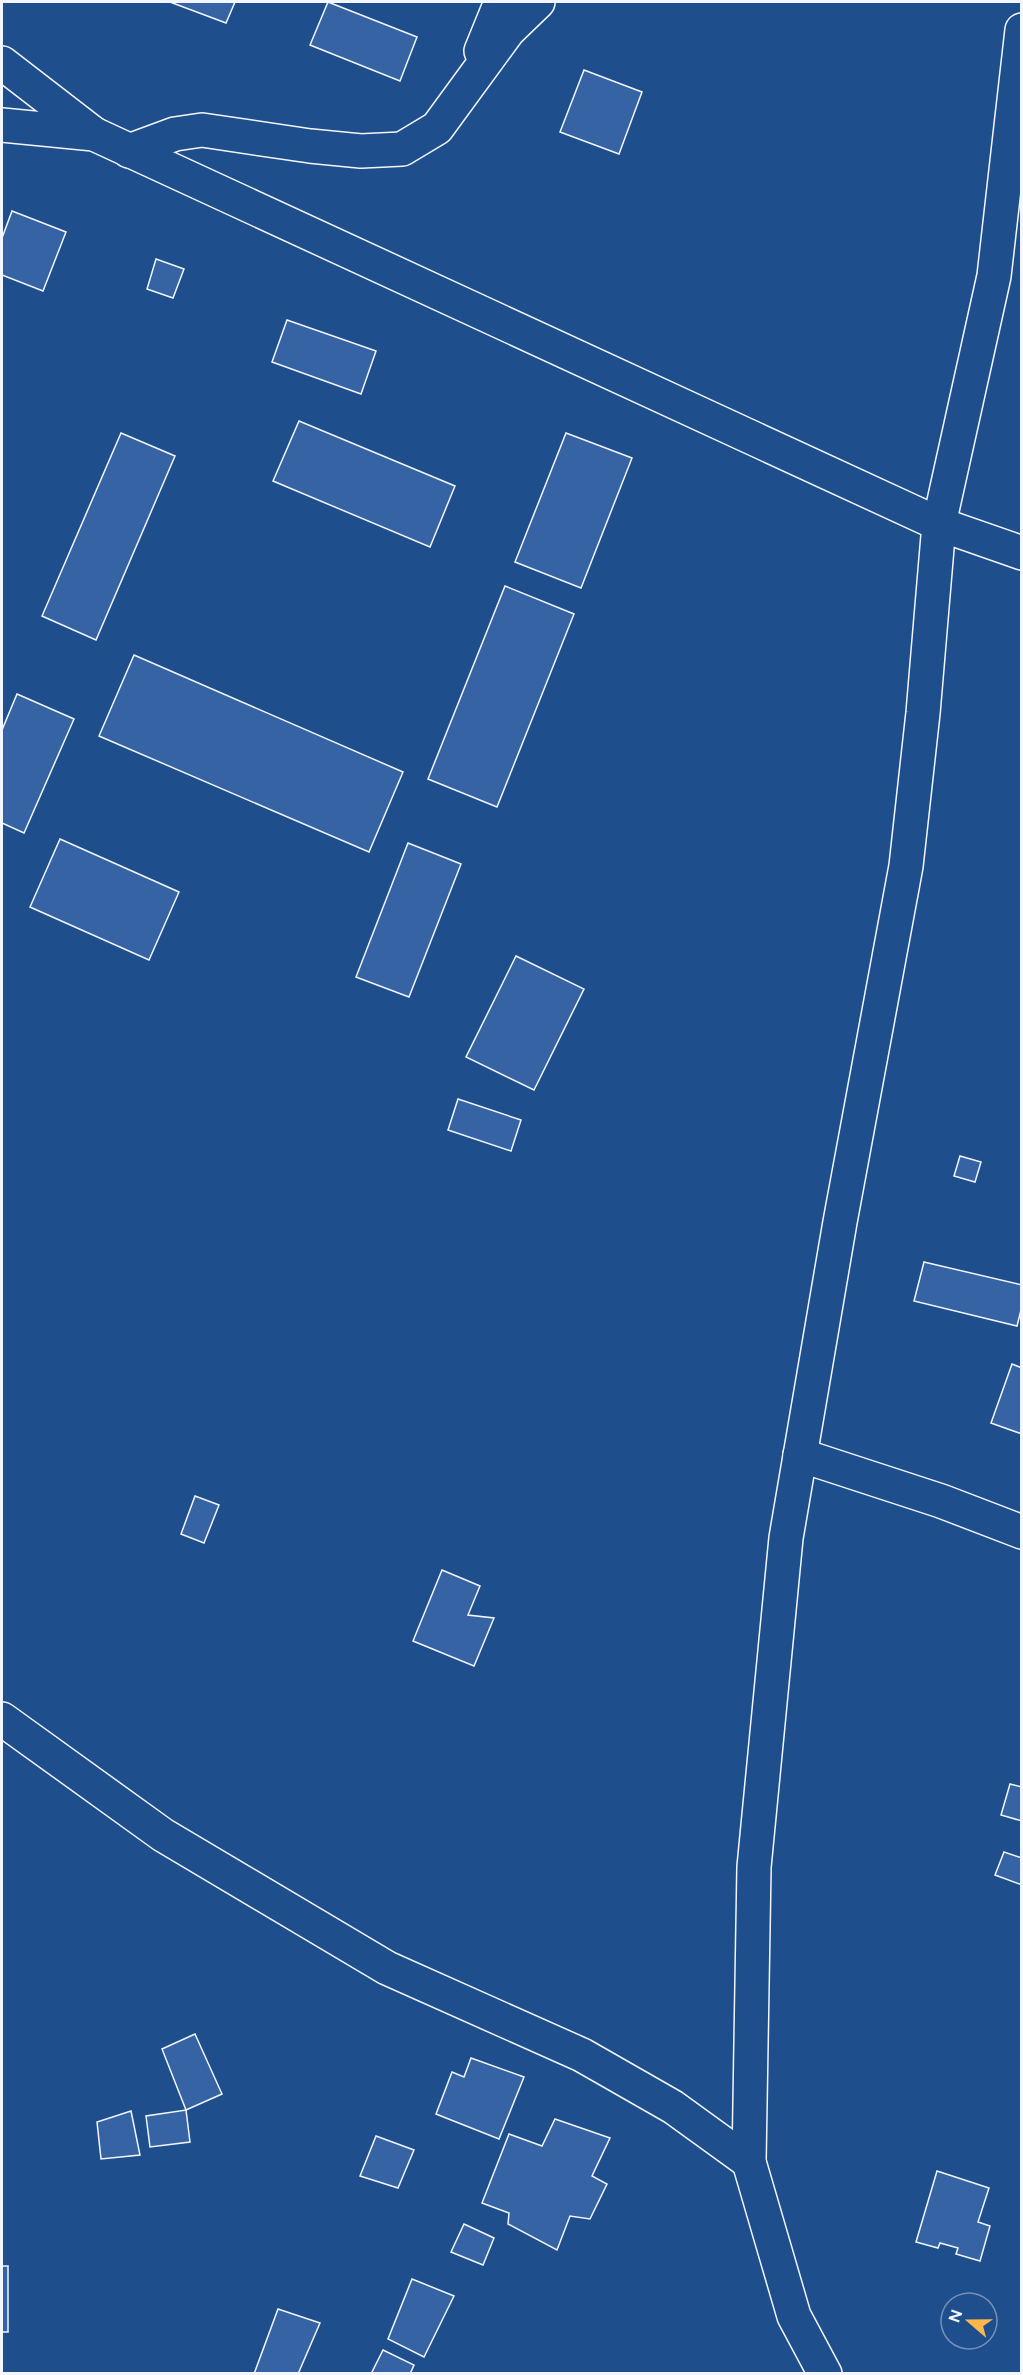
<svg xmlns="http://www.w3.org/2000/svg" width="1023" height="2375" font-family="Figtree,sans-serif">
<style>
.building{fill:#3563a3;stroke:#f2f6ff;stroke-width:1.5}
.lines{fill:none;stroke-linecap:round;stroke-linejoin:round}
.street-casing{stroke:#f2f6ff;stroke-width:36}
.street{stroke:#1f4e8c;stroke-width:33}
</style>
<rect width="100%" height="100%" fill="#1f4e8c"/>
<g class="building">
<polygon points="170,2 235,2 226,23"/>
<polygon points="328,2 417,37 400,81 310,45"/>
<polygon points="584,70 642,92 619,154 560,132"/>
<polygon points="12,211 66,232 43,291 2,275 2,238"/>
<polygon points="156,259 184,269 173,298 147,289"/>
<polygon points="287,320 376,351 361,394 272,362"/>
<polygon points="299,421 455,486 430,547 273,481"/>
<polygon points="121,433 175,456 96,640 42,616"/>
<polygon points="566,433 632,458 581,588 515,562"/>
<polygon points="505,586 574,614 497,807 428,779"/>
<polygon points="134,655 403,772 369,852 99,736"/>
<polygon points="17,694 74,719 24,833 2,823 2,730"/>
<polygon points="60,839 179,892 149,960 30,907"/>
<polygon points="408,843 461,864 409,997 356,977"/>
<polygon points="516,956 584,989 534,1090 466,1057"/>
<polygon points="458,1099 521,1120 511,1151 448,1130"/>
<polygon points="960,1156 981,1162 975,1182 954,1176"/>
<polygon points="924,1262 1022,1285 1022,1306 1017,1326 914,1301"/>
<polygon points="1012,1364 1022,1368 1022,1434 991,1423"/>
<polygon points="195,1496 219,1505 204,1543 181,1534"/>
<polygon points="442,1570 480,1586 468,1615 494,1618 474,1666 413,1641"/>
<polygon points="1010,1784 1022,1787 1022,1821 1001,1815"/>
<polygon points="1004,1852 1022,1858 1022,1885 995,1875"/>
<polygon points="195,2034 222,2094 186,2110 162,2049"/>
<polygon points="471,2058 524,2077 499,2139 436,2114 452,2072 464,2077"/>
<polygon points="186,2110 190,2142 150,2147 146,2116"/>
<polygon points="131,2111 140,2155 101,2159 97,2122"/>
<polygon points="555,2119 610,2138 592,2176 607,2184 590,2219 570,2216 557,2250 508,2224 509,2213 482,2203 509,2134 542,2146"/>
<polygon points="376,2136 414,2150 398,2188 360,2176"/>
<polygon points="937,2171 989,2188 978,2222 990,2226 980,2261 956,2254 958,2248 940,2243 938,2248 916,2242"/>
<polygon points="464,2224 494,2238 483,2265 451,2252"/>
<rect x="2" y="2266" width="6" height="66"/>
<polygon points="412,2279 454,2296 424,2357 388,2339"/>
<polygon points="278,2309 320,2323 298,2374 254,2374"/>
<polygon points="383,2350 414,2365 410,2374 371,2374"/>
</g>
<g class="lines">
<g class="street-casing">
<g id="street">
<polyline points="481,51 501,2"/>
<polyline points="2,63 94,134"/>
<polyline points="2,125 94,134 939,524 1022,553"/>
<polyline points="129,151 175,134 202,130 310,146 361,151 402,149 437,128 508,31 538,2"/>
<polyline points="800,1455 941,1501 1022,1532"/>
<polyline points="2,1719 163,1835 387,1968 582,2055 673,2107 749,2162"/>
<polyline points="825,2374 794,2316 749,2162 754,1867 786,1538 840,1222 906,866 923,713 939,524 994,276 1022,30"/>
</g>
</g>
<use href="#street" class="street"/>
</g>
<rect width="1023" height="2375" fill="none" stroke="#f2f6ff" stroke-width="6"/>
<g transform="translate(969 2321) rotate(290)"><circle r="28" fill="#1f4e8c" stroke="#7391ba" stroke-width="1.5"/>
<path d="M0-4.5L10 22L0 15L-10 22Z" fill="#ffb74d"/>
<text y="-9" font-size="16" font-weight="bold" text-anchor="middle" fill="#f2f6ff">N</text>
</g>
</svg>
